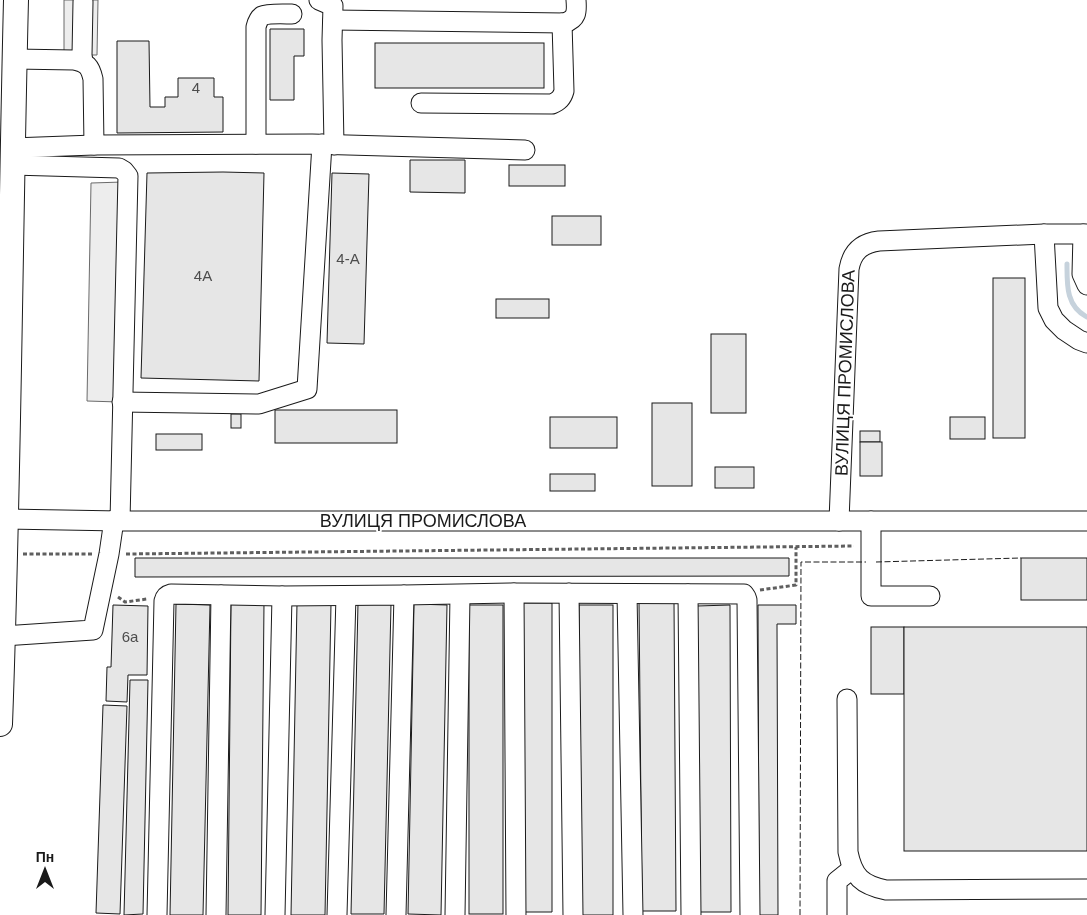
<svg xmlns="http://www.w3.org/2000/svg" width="1087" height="915" font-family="Arial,sans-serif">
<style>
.parking{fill:#ededed;stroke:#6a6a6a}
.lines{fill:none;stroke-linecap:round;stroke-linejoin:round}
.stream{stroke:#c6d2dc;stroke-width:5}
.building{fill:#e6e6e6;stroke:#1a1a1a}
.minor-casing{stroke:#1a1a1a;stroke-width:21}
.major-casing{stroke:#1a1a1a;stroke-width:26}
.path{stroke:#5f5f5f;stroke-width:3;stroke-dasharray:4 2.5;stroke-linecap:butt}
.minor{stroke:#fff;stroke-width:19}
.major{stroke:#fff;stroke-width:24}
.fence{stroke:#1a1a1a;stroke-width:1;stroke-dasharray:6 2.5;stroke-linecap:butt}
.labels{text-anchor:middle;stroke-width:4;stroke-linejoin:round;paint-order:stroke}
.number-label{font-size:15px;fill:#4d4d4d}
.street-label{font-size:18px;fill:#1a1a1a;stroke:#fff}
</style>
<rect width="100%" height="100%" fill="#fff"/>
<g class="parking">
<polygon points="64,0 98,0 97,55 64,55"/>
<polygon points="123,182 119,402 87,401 91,183"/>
</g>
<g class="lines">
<path class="stream" d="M 1067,264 C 1067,285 1066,306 1087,317"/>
</g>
<g class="building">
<polygon points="270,29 304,29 304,56 294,56 294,100 270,100"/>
<polygon points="117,41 149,41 150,107 165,107 165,97 178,97 178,78 214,78 214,97 223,97 223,132 117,133"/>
<rect x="375" y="43" width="169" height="45"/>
<polygon points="410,160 465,160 465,193 410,192"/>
<rect x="509" y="165" width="56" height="21"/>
<polygon points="223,172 264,173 259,381 141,378 147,173"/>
<polygon points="332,173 369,174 364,344 327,343"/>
<rect x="552" y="216" width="49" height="29"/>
<rect x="993" y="278" width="32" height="160"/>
<rect x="496" y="299" width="53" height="19"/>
<rect x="711" y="334" width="35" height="79"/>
<rect x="652" y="403" width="40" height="83"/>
<rect x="275" y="410" width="122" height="33"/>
<rect x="231" y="414" width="10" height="14"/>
<rect x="550" y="417" width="67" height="31"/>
<rect x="950" y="417" width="35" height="22"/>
<rect x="860" y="431" width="20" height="11"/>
<rect x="156" y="434" width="46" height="16"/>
<rect x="860" y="442" width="22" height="34"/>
<rect x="715" y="467" width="39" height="21"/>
<rect x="550" y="474" width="45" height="17"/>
<polygon points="135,558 789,558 789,576 135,577"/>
<rect x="1021" y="558" width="66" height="42"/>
<polygon points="674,601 676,911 642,911 639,602"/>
<polygon points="231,602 264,603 261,915 228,915"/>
<polygon points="297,603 331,604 325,915 291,915"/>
<polygon points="358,603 391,604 384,914 351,914"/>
<polygon points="519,603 552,603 552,912 518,912"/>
<polygon points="176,604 210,605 203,915 170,915"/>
<polygon points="414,604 447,605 441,915 408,914"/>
<polygon points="113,605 148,606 147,675 128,675 127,702 106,701 107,667 111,667"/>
<rect x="469" y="605" width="34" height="309"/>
<rect x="579" y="605" width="34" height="310"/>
<polygon points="730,605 731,912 698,912 697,606"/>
<polygon points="758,605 796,605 796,624 777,624 778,915 759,915"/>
<rect x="871" y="627" width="33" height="67"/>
<rect x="904" y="627" width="183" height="224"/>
<polygon points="130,680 148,680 143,914 124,915"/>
<polygon points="103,705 127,706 120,914 96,913"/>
</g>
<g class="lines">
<g class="minor-casing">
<g id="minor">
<polyline points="319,0 333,6 332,40 334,145"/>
<polyline points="83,2 82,55 83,62"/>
<path d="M 333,20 L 564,23 C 577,19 577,12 576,0"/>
<path d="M 15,59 L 74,60 C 87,63 90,66 93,79 L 94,145"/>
<path d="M 421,103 L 552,104 C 559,101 562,98 564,91 L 562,23"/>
<path d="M 256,144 L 256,27 C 257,23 258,19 262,16 C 268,13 284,14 292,14"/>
<polyline points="12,148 94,145 312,144 525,150"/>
<polyline points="12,165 119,168 124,171 128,176 120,521"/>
<polyline points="1044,234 1048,308 1054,320 1064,330 1079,340 1087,343"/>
<polyline points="1083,234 1082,274 1087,285"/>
<polyline points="122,402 259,404 307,389 322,144"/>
<polyline points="6,519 120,521 1087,521"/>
<path d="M 839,521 L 849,269 C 852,252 862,243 879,241 L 1044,234 L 1087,234"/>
<polyline points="871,521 871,596 930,596"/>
<polyline points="514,593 516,915"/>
<polyline points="569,593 573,915"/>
<polyline points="627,594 633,915"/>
<polyline points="688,594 691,915"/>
<polyline points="404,595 514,593 744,594 746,597 747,600 750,915"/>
<polyline points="3,636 93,630 109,554 114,520"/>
<path d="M 847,699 L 848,852 C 853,877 862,885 886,890 L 1087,889"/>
<path d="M 157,915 L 164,601 C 165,597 167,595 171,594 L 282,596 L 404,595 L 396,915"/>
<polyline points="216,915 221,595"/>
<polyline points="275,915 282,596"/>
<polyline points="337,915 346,596"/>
<polyline points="455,915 460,595"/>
<polyline points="837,915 837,881 852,869"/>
</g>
</g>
<g class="major-casing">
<path id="major" d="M 0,724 C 9,483 10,241 16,0"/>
</g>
<g class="path">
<polyline points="23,554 92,554"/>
<polyline points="126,554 854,546"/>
<polyline points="760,590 796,585 796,547"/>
<polyline points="118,597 125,602 147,599"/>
</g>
<use href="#minor" class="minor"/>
<use href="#major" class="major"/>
<g class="fence">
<polyline points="876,562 1021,558"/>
<polyline points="800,915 801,562 866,562"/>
</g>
</g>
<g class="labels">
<g class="number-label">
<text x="196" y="93">4</text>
<text x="348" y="264">4-А</text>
<text x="203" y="281">4А</text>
<text x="130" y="642">6а</text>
</g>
<g class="street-label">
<text transform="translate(845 373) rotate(-88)" y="6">ВУЛИЦЯ ПРОМИСЛОВА</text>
<text x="423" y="527">ВУЛИЦЯ ПРОМИСЛОВА</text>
</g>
</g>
<g transform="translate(45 870)" stroke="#ffffff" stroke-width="4" paint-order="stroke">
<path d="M0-4L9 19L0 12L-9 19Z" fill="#1a1a1a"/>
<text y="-8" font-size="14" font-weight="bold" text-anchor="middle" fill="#1a1a1a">Пн</text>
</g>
</svg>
